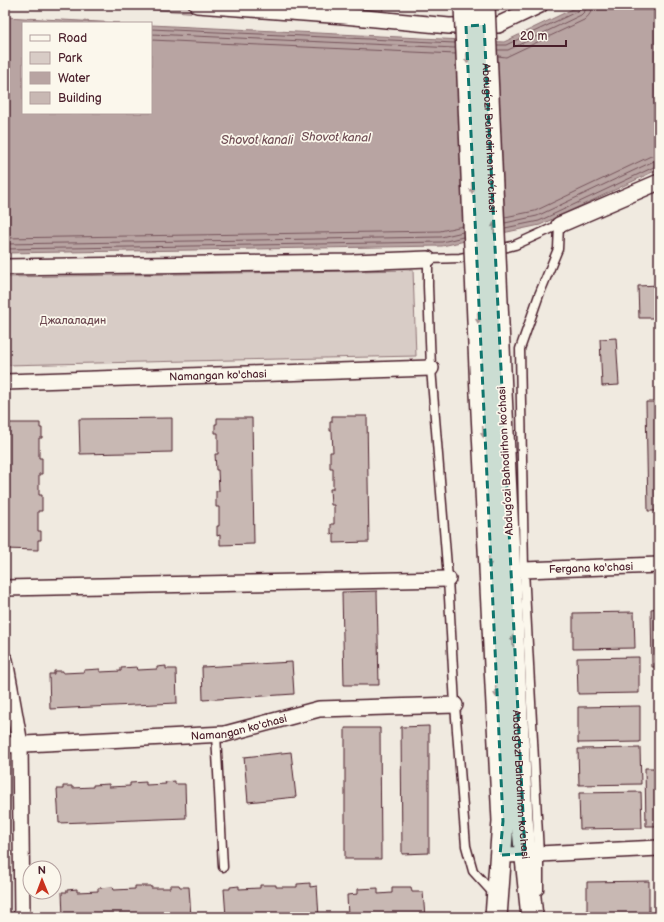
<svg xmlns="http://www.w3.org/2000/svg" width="664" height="922" font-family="'Balsamiq Sans',sans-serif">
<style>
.built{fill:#e4dbd2}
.green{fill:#d8ccc6;stroke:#917678}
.water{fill:#b8a4a2;stroke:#8c6f72}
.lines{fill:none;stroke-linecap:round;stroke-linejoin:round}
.shore{stroke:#76545b;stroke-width:1}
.building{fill:#c8b8b3;stroke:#4a1f2b}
.lane-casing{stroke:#4a1f2b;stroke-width:11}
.street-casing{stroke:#4a1f2b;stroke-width:18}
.secondary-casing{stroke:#4a1f2b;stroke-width:24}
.lane{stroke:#fbf7ec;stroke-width:8}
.street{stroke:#fbf7ec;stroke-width:15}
.secondary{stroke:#fbf7ec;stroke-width:21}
.secondary-bridge-casing{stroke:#4a1f2b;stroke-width:24;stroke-linecap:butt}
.secondary-bridge{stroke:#fbf7ec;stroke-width:21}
.oneway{fill:#ab9695}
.marked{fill:#0f766e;fill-opacity:0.2;stroke:#0f766e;stroke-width:3;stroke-dasharray:8 5;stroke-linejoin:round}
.labels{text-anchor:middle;stroke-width:3.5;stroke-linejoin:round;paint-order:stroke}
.street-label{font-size:11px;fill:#4a1f2b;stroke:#fbf7ec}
.park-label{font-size:11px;fill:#6e4a52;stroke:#fbf7ec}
.water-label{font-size:12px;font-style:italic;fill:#704e55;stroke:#fbf7ec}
</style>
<rect width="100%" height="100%" fill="#f0eae0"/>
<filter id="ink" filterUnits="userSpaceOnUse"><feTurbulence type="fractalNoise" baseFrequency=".025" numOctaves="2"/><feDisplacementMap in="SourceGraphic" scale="8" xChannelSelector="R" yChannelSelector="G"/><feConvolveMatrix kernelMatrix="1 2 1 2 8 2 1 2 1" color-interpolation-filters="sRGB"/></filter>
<g filter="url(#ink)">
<polygon class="built" points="18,760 20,866 5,869 5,761"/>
<g class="green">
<polygon points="89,5 383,5 382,26"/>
<polygon points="413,270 416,356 5,365 5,277"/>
</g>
<polygon class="water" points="581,5 659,5 659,169 540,225 442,246 5,253 5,17 119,23 23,23 23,113 151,113 151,25 504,42"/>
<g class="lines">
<g class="shore">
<polyline points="151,29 455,43"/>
<polyline points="151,34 455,48"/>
<polyline points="151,40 456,54"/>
<polyline points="497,45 506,45 578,11 581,8 581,5"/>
<polyline points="498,50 508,50 581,15 585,11 586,5"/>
<path d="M 498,56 L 506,57 L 510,55 L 584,20 C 589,16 592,12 592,5"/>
<polyline points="505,217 535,211 651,156 659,154"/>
<polyline points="505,223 537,216 654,161 659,160"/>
<polyline points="505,228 539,221 656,166 659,165"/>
<polyline points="5,238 440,231 463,226"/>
<polyline points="5,244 441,237 463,232"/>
<polyline points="5,249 442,242 463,237"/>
</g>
</g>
<g class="building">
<polygon points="659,285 659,318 639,318 638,286"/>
<polygon points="616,338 619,385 602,386 600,339"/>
<polygon points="646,402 659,402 659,511 648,511"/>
<polygon points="332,416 367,416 369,542 334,543 334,533 331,534 331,524 334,524 334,505 331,505 330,489 333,489 333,468 330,468 330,452 333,452 332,431 330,431 330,422 332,422"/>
<polygon points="172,418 172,452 80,454 79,419"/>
<polygon points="217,418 252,418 254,544 220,545 220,535 217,536 217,526 219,526 219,507 216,507 216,491 219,491 218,470 216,470 215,454 218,454 218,433 215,433 215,424 217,424"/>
<polygon points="5,423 40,423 40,428 42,428 42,438 39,438 39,458 42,458 42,474 39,474 39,495 42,495 42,511 38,511 38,531 41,531 41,540 38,540 38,550 5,549"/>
<polygon points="377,591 379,685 344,685 342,592"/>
<polygon points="659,608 659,667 652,667 651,609"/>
<polygon points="634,612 635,648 573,649 573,613"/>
<polygon points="639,657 639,693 578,694 577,658"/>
<polygon points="292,662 294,694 203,700 202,667"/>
<polygon points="166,666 166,669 176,669 177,703 50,709 49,674 54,674 54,671 63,671 63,673 84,672 84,670 100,669 100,672 121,671 121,668 137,667 138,670 157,669 157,667"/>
<polygon points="640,706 640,742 578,743 578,707"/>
<polygon points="429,726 429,853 402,854 401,727"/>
<polygon points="345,728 380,728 381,859 345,859"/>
<polygon points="640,748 641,784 579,785 578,749"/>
<polygon points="291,752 296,797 248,802 244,757"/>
<polygon points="645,768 659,768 659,826 646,826"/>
<polygon points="175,781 175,784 185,784 186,818 59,823 57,789 63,789 63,786 72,786 72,788 93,787 93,785 109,784 109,787 130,786 130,783 146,782 146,785 166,784 165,782"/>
<polygon points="641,792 642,828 580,829 579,793"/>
<polygon points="649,881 649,917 587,917 587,882"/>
<polygon points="310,883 310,887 317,886 319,917 226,917 224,889 230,889 230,887 239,886 239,889 260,888 260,885 276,885 276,887 297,887 297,884"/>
<polygon points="170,885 179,885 180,887 189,887 191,917 63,917 62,892 67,892 67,890 77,889 77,892 98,891 98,888 113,887 114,890 135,889 135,886 151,886 151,888 170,888"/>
<polygon points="392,887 411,887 412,892 423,892 425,917 348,917 347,895 358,894 358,889 378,888 378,894 392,893"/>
</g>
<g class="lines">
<g class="lane-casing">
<g id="lane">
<polyline points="496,250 515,245 559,225 558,249 539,295 520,349 524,570 539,854 539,890"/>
<polyline points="475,255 460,258 428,259 428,286 431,368 448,579 455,705 466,846 473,871 494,894"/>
<polyline points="216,734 223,867"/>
</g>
</g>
<g class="street-casing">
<g id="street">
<polyline points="197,5 344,16 449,26 498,25 540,5"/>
<polyline points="559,225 659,182"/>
<polyline points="5,267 353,262 428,259"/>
<path id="s1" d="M 5,382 L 431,368"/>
<path id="s2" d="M 524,570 L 659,565"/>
<polyline points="5,588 448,579"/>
<polyline points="5,660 20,744 22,917"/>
<path id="s3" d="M 5,745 L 225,734 L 319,709 L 455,705"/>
<polyline points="500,855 539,854 659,848"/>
</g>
</g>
<g class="secondary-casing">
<g id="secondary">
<path id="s4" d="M 501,392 L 522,819 L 532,917"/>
<polyline points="481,393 503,821 496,917"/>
</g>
</g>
<use href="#lane" class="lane"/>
<use href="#street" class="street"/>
<use href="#secondary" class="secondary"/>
<g class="secondary-bridge-casing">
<g id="secondary-bridge">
<polyline points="465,5 481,393"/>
<path id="s5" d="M 484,5 L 501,392"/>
</g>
</g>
<use href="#secondary-bridge" class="secondary-bridge"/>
</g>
<defs><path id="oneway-solid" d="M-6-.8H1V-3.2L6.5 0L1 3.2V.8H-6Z"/></defs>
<g class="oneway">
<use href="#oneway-solid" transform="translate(467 58) rotate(88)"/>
<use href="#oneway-solid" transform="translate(472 188) rotate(88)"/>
<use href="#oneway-solid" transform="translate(494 228) rotate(-93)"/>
<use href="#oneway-solid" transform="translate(478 318) rotate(88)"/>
<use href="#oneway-solid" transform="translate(483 432) rotate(87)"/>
<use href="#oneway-solid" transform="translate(489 562) rotate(87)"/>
<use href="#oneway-solid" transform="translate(513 641) rotate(-93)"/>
<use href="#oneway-solid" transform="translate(496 692) rotate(87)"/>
</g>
</g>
<path class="marked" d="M 484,25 L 525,854 L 500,855 L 503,821 L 466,26 Z"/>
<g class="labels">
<g class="street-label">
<text dy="4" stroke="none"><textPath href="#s5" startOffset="133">Abdug’ozi Bahodirhon ko’chasi</textPath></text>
<text dy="4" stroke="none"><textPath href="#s1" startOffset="213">Namangan ko'chasi</textPath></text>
<text transform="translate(505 461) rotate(-93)" y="4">Abdug’ozi Bahodirhon ko’chasi</text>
<text dy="4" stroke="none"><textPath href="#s2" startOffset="67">Fergana ko'chasi</textPath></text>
<text dy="4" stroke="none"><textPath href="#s3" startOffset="235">Namangan ko'chasi</textPath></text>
<text dy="4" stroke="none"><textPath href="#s4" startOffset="393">Abdug’ozi Bahodirhon ko’chasi</textPath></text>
</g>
<g class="park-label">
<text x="73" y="324">Джалаладин</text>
</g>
<g class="water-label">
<text transform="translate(336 137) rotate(1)" y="4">Shovot kanal</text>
<text x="257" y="144">Shovot kanali</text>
</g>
</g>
<rect width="664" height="922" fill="none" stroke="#fbf7ec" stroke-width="20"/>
<rect x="10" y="10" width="644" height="902" fill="none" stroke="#4a1f2b" stroke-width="1.5" filter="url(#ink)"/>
<rect x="22" y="22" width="130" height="92" fill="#fbf7ec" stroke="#b4a19f"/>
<rect x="30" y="35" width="20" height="6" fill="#fbf7ec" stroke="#b4a19f"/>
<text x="58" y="42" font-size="12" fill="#4a1f2b">Road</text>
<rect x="30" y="52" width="20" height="12" fill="#d8ccc6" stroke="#b4a19f"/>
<text x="58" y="62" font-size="12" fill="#4a1f2b">Park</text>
<rect x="30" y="72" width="20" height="12" fill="#b8a4a2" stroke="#b4a19f"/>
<text x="58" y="82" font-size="12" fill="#4a1f2b">Water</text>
<rect x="30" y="92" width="20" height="12" fill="#c8b8b3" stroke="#b4a19f"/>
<text x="58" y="102" font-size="12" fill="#4a1f2b">Building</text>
<g transform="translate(42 880) rotate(359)"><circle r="19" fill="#fbf7ec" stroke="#b4a19f"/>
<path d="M0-3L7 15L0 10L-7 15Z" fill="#c8321e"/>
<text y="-6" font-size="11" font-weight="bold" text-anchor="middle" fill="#4a1f2b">N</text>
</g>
<path d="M514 40v6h52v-6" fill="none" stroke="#4a1f2b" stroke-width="2"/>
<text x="520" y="40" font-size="12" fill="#4a1f2b" stroke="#fbf7ec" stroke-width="3" paint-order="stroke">20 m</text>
</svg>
